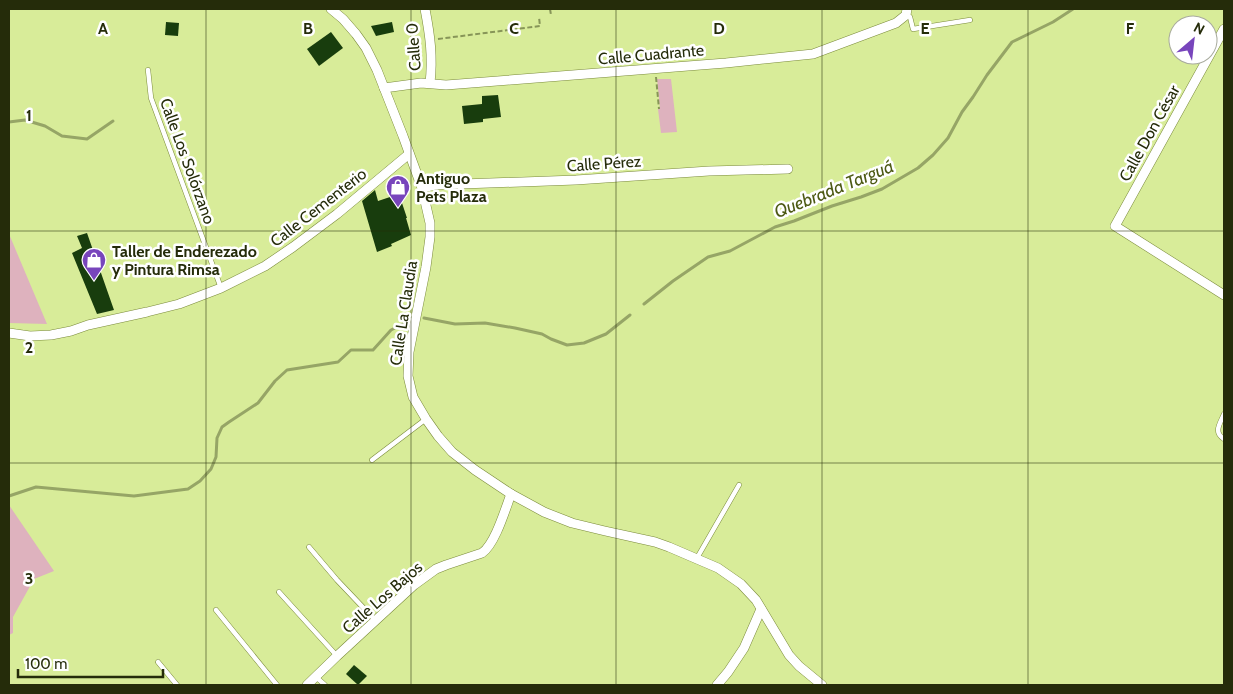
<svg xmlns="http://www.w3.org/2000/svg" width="1233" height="694" font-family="Cabin,sans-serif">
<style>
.green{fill:#deb2be}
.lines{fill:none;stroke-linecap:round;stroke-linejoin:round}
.stream{stroke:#96a566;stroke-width:3}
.building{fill:#183d0d}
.lane-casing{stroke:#7b8b3b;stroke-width:5.5}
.street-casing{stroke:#7b8b3b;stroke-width:10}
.path{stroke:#879558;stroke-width:2;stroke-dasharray:5 2.5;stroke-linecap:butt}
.lane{stroke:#fff;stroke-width:4.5}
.street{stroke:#fff;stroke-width:9}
.grid{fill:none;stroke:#252c0a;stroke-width:1;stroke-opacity:0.55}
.labels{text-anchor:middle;stroke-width:5;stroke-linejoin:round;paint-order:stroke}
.street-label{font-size:16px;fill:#252c0a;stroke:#fff}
.poi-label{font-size:16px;font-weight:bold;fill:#252c0a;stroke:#fff;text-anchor:start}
.water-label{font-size:18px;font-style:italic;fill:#4d5a14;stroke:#fff}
.grid-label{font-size:16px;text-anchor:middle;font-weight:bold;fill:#252c0a;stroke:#fff;stroke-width:5;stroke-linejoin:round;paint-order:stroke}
</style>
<rect width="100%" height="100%" fill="#d8ec99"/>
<g class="green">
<polygon points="657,79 671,79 677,132 661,133 658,109 660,109"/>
<polygon points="9,234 47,324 9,323"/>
<polygon points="9,505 54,571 34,579 13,617 13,633 9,635"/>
</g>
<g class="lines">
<g class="stream">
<polyline points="9,122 25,120 45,126 62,136 87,139 113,121"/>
<polyline points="644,304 673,281 708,257 730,251 775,227 794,221 832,206 861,197 882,189 918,168 933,155 948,138 962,112 973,97 987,75 1012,42 1053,22 1073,9"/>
<polyline points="424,318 455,324 485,323 515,328 542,334 551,339 567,345 584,343 606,334 630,315"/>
<polyline points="9,496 36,487 134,496 188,489 200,481 211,469 216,457 217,438 222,427 229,422 258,403 275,381 287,370 338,362 351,350 373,350 391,330 407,322"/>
</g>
</g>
<g class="building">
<polygon points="166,22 179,23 178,36 165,35"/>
<polygon points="392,22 394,32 376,36 371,26"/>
<polygon points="331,32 343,48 319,66 307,49"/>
<polygon points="498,95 501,117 483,119 483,122 464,124 462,106 482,104 482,96"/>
<polygon points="375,190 378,201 399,194 407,218 406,218 411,235 391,244 392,246 377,252 362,201"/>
<polygon points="87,233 114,310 97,314 72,253 82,248 77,236"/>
<polygon points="354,665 367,676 358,685 346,674"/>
</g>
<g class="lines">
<g class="lane-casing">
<g id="lane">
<polyline points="906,15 910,17 913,29 970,20"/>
<polyline points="148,70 151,98 221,288"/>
<path d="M 1224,414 C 1220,424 1213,432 1224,439"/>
<polyline points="372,460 426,419"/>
<polyline points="309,547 337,580 375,620"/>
<polyline points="697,558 739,485"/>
<polyline points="279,592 337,656"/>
<polyline points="216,610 277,685"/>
<polyline points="158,662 177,685"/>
<polyline points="316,677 325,685"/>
</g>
</g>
<g class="street-casing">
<g id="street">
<polyline points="331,9 343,19 356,34 366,48 377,70 403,136 422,188 430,223 430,237 426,267 409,352 408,376 413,397 426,419 438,436 452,452 475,470 511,494 544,512 572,523 605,531 655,542 669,547 718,568 741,584 756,600 789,655 799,666 822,685"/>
<path d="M 425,9 C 430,35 433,57 430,83"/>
<polyline points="1224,29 1115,226 1224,295"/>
<polyline points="384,88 421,83 446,85 726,63 813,54 896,23 906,15 907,9"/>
<polyline points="422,188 435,185 576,180 709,171 788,169"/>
<polyline points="9,333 30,336 51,335 71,331 88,325 147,312 179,304 221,288 265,266 293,247 337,214 409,154"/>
<path d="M 307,685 L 337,656 L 414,585 L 436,569 L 446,565 L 482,553 C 495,544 505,510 511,494"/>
<polyline points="717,685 728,672 744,648 761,609"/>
</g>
</g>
<g class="path">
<polyline points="550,9 551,15"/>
<polyline points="438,39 540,26 539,17"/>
<polyline points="656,77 659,109"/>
</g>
<use href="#lane" class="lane"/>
<use href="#street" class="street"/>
</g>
<path class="grid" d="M 206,9 L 206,685M 411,9 L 411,685M 616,9 L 616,685M 822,9 L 822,685M 1028,9 L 1028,685M 9,231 L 1224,231M 9,463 L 1224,463"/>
<defs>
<g id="shop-pin" transform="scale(1.25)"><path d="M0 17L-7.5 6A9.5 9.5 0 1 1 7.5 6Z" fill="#7845bc" stroke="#fff"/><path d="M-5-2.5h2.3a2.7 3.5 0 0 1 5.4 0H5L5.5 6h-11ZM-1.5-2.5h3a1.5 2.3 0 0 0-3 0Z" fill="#fff"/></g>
</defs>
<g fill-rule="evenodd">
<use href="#shop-pin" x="398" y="187"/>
<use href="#shop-pin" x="94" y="260"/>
</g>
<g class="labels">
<g class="street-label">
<text transform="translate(413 47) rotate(-94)" y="6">Calle 0</text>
<text transform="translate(651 54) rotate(-5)" y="6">Calle Cuadrante</text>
<text transform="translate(1149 133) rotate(-61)" y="6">Calle Don César</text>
<text transform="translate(188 161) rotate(70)" y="6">Calle Los Solórzano</text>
<text transform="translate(604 163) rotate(-4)" y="6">Calle Pérez</text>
<text transform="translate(318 207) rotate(-38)" y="6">Calle Cementerio</text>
<text transform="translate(403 313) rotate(-81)" y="6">Calle La Claudia</text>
<text transform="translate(382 597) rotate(-41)" y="6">Calle Los Bajos</text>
</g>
<g class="poi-label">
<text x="416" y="184">Antiguo<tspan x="416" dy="18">Pets Plaza</tspan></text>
<text x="112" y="257">Taller de Enderezado<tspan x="112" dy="18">y Pintura Rimsa</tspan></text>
</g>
<g class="water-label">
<text transform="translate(834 189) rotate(-22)" y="6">Quebrada Targuá</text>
</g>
</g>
<g class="grid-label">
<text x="103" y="34">A</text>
<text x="308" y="34">B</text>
<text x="514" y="34">C</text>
<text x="719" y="34">D</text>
<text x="925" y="34">E</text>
<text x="1130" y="34">F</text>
<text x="29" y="121">1</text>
<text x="29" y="353">2</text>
<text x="29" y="584">3</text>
</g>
<rect width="1233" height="694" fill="none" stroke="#252c0a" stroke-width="20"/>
<g transform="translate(1193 40) rotate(28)"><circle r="24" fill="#ffffff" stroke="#a8ab9d"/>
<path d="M0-4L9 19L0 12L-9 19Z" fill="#7845bc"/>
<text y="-8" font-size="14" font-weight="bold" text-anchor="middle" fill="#252c0a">N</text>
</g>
<path d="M18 669v8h145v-8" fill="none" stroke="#252c0a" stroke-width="2.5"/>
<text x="25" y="669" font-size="15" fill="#252c0a" stroke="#ffffff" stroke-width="4" paint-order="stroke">100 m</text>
</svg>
